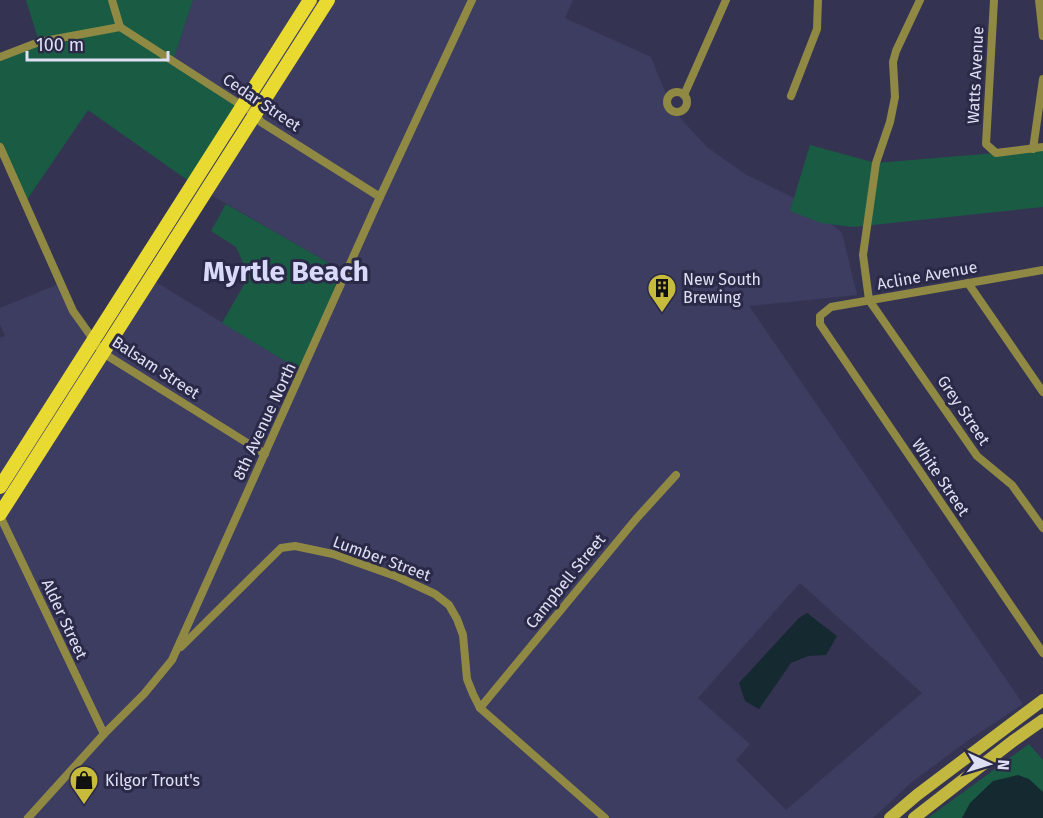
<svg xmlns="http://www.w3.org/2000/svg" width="1043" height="818" font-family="'Fira Sans',sans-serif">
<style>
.built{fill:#3d3c61;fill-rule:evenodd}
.green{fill:#195c43}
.water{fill:#152930}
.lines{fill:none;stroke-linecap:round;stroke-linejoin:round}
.street{stroke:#908944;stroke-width:8}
.secondary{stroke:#c2b73f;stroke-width:12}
.primary{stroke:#e9da31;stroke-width:14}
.labels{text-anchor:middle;stroke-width:6;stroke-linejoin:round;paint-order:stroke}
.street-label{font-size:16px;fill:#e0e0f4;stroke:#2a2947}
.poi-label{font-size:16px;fill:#e0e0f4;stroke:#2a2947;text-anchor:start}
.town-label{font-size:28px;font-weight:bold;fill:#d9daf9;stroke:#2a2947}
</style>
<rect width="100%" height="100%" fill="#343452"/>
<path class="built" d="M 193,0 L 573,0 L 565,18 L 651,57 L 672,109 L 707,147 L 745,174 L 810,206 L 842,233 L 857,295 L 749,306 L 1023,704 L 970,739 L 912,782 L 873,818 L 0,818 L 0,338 L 5,336 L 0,325 L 0,308 L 61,283 L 103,352 L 151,279 L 303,372 L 348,274 L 206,192 L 255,114 L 173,61 ZM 800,583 L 922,693 L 786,810 L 736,760 L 750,744 L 698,698 Z"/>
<g class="green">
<polygon points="26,0 193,0 173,61 242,105 193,184 88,110 24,204 0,147 0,57 39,42"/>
<polygon points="810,145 876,163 996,153 1043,147 1043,207 853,227 821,223 790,211"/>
<polygon points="226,204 348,274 303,372 222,323 249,276 236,247 211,231"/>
<polygon points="1029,744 1043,760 1043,818 928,818"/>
</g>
<g class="water">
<polygon points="807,613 837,636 826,655 808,656 791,663 759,709 745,701 739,683 799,618"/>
<polygon points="1018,775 1029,779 1043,792 1043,818 962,818 970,803 993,781"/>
</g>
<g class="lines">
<g class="street">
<polyline points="112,0 120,27 255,114 261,122 380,197"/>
<polyline points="920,0 896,51 893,62 895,97 890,122 876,163 863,255 869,300 977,456 1012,485 1043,528"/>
<polyline points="994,0 986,144 996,153 1043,147"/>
<polyline points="1039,0 1043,36"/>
<polyline points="0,57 39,42 120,27"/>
<circle cx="677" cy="102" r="10"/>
<polyline points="684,95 726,0"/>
<polyline points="791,96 817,29 818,0"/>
<polyline points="0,147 73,311 103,353 265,454"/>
<polyline points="1033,149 1043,79"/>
<polyline points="1043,270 831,307 820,316 820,324 1043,653"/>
<polyline points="968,283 1043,392"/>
<polyline points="0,516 104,734"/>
<polyline points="181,647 281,548 295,546 333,554 398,577 435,594 449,605 457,619 463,635 467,679 473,694 480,708 605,818"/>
<polyline points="480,708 636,519 676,475"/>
<polyline points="28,818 104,734 144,694 172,660 380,197 472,0"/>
</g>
<g class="secondary">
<polyline points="890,818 917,795 1043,700"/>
<polyline points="914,818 1013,741 1043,720"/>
</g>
<g class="primary">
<polyline points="0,487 310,0"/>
<polyline points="0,514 328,0"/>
</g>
</g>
<defs>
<g id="building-pin" transform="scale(1.5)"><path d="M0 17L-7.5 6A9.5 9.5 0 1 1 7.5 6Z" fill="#c7bb3c" stroke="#2a2947"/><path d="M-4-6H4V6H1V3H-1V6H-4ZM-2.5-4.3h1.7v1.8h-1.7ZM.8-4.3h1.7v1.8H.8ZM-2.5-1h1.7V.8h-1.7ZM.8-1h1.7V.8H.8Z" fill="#111"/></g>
<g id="shop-pin" transform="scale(1.5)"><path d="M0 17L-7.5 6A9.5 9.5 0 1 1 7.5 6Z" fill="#c7bb3c" stroke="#2a2947"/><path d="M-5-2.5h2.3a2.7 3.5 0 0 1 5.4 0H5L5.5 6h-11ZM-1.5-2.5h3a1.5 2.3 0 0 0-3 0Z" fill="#111"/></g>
</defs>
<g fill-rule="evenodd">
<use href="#building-pin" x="662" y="288"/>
<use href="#shop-pin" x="84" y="780"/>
</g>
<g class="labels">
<g class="street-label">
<text transform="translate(975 75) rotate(-87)" y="6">Watts Avenue</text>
<text transform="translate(262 102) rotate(34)" y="6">Cedar Street</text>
<text transform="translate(927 275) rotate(-10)" y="6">Acline Avenue</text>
<text transform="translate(156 367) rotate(33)" y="6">Balsam Street</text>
<text transform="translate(964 410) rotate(56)" y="6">Grey Street</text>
<text transform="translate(264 421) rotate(-65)" y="6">8th Avenue North</text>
<text transform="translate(941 477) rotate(56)" y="6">White Street</text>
<text transform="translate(382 558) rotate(20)" y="6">Lumber Street</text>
<text transform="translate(565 581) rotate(-51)" y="6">Campbell Street</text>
<text transform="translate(65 619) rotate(65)" y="6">Alder Street</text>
</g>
<g class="poi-label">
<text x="683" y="285">New South<tspan x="683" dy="18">Brewing</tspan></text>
<text x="105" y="786">Kilgor Trout's</text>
</g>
<g class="town-label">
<text x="286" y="281">Myrtle Beach</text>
</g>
</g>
<g transform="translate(989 764) rotate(94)" stroke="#2a2947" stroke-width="4.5" paint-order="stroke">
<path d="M0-4.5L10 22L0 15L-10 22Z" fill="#e0e0f4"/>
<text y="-9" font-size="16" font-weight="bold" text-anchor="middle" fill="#e0e0f4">N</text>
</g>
<path d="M27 51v9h141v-9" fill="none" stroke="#e0e0f4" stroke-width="3"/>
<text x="36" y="51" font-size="18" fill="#e0e0f4" stroke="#2a2947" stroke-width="4.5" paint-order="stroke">100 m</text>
</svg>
